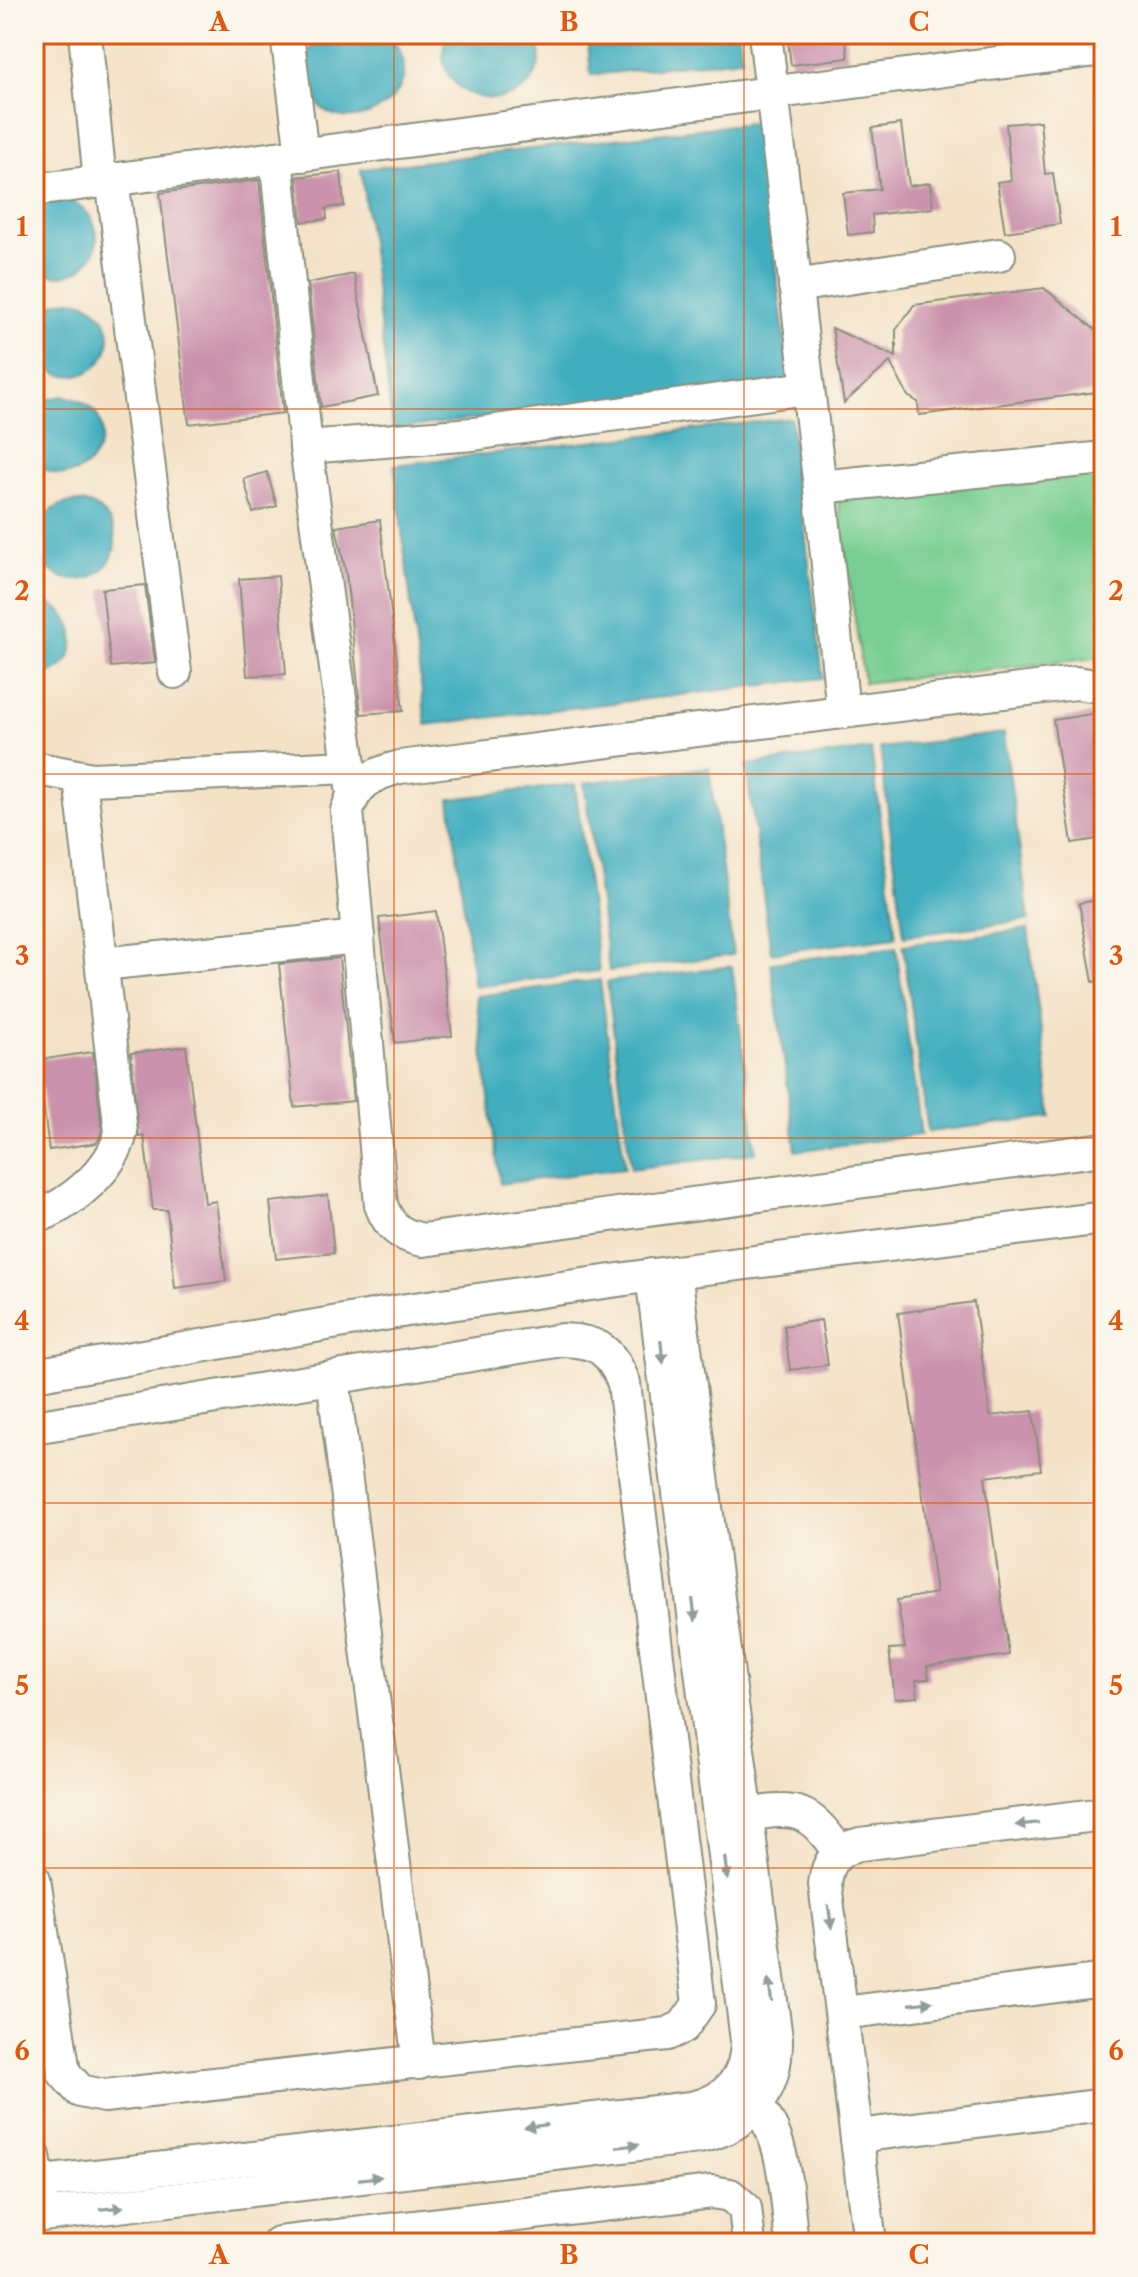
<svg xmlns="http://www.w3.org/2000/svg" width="1138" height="2277" font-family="'Libre Caslon Text',serif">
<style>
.green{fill:#79cf93;stroke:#4c8664;stroke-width:2}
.water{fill:#41aebf;stroke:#30767a;stroke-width:2}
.building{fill:#ca92ac}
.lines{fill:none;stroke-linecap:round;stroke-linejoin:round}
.minor-casing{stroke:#8a907e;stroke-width:36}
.minor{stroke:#fff;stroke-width:32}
.oneway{fill:#8f9e9a}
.grid{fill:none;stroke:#de580e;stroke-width:2;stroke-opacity:0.55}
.neatline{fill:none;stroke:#de580e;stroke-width:3}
.grid-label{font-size:26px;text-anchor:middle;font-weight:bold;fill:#de580e}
</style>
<rect width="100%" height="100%" fill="#fbf7ec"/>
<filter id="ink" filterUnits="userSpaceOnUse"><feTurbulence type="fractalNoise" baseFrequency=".0125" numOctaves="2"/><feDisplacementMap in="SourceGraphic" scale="16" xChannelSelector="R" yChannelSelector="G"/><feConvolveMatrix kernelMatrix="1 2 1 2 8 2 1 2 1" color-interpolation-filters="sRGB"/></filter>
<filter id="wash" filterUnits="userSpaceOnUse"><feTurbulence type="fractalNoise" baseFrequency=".006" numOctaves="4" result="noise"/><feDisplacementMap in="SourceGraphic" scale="32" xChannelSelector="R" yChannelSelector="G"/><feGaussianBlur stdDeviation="1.8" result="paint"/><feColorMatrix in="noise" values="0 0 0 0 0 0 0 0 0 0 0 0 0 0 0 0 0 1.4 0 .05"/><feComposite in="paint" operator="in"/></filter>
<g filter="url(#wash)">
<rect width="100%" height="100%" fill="#f4e2c7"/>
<polygon class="green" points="1104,470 1104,657 864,683 838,500"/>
<g class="water">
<path d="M 320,34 L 387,34 C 450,98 319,159 309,80 C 306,60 307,50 320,34 Z"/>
<path d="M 447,34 L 538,34 C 558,128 419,112 447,34 Z"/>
<polygon points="587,34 739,34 742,59 591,75"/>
<polygon points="757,122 790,382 393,429 361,169"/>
<path d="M 71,200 C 127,231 81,300 34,267 L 34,207 L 45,201 Z"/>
<circle cx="71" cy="338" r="38"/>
<path d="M 62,396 C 143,408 83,513 34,459 L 34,410 L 50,399 Z"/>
<polygon points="791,418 823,678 426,725 394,465"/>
<circle cx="76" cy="541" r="39"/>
<path d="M 34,599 C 87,607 86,675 34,676 Z"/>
<polygon points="1004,733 1029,920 904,936 880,748"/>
<polygon points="871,749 896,937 771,953 746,765"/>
<polygon points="709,767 733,955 609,971 584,783"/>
<polygon points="575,784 599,971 474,987 450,799"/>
<polygon points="1028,929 1052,1117 928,1132 903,945"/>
<polygon points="896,947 921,1135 796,1151 771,963"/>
<polygon points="732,966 756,1153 631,1169 607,982"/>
<polygon points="600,980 625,1168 500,1184 476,996"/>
</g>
<g id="blocks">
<g class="building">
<polygon points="787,34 845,34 848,58 791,65"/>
<polygon points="1040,121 1045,174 1053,173 1060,224 1005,232 997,182 1011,180 1006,124"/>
<polygon points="901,124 909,186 930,183 933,208 872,215 873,232 848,235 843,193 880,189 872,128"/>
<polygon points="341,172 344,206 326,208 327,219 302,222 297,177"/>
<polygon points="259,180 283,413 189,424 160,193"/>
<polygon points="354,274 378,396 321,407 308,283"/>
<polygon points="1044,288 1104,337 1104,391 919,415 918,402 908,396 890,362 844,403 832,328 896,357 896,330 914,305"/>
<polygon points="267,472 277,506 253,513 244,479"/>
<polygon points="380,520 403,711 361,714 346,573 336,527"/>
<polygon points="278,576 286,674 247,676 239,579"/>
<polygon points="145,585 155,663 111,667 102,589"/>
<polygon points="1104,712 1104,838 1072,843 1053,720"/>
<polygon points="1104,899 1104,981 1093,982 1079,903"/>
<polygon points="436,911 452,1036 395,1043 379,918"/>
<polygon points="339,958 353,1101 294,1107 279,964"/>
<polygon points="186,1046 205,1203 216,1201 226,1281 175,1288 167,1210 153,1210 144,1136 139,1137 131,1053"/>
<polygon points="93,1052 102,1130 99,1139 96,1143 49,1150 38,1060"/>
<polygon points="328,1195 334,1253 276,1259 270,1202"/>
<polygon points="974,1302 990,1416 1033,1411 1041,1470 985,1477 1009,1655 927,1666 929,1679 916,1680 918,1697 895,1699 889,1649 905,1648 897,1600 936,1593 898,1313"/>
<polygon points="821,1320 828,1365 790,1370 784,1326"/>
</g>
</g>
</g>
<g filter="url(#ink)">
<use href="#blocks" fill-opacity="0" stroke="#8a907e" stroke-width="2"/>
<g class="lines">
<g class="minor-casing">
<g id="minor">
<polyline points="85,34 100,181"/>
<polyline points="287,34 302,155"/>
<polyline points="765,34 820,487 843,712"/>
<polyline points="276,158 306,447 353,794"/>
<polyline points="112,179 175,672"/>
<polyline points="34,190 1104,49"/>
<polyline points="795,286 999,255"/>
<polyline points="306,447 473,434 807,388"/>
<polyline points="820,487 1104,458"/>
<path d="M 1104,687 L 1076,683 L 400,767 C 372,774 356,783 347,811 L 381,1205 C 389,1227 401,1236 423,1240 L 1104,1149"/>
<polyline points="34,768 92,779 349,767"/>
<polyline points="102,964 358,937"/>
<path d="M 34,1218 C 70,1205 113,1170 121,1132 L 80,779"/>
<polyline points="34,1375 407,1310 675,1272 1104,1218"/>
<polyline points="333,1378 419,2063"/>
<path d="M 34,1427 L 562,1340 C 599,1341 610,1350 624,1383 L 699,2004 L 683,2027 L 667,2034 L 104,2096 L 80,2091 L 64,2073 L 34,1880"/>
<path d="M 747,1815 C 797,1806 809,1809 839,1852"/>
<polyline points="843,2013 1104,1980"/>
<path d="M 742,2093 C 788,2125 785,2192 792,2243"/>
<polyline points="858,2136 1104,2105"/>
<polyline points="34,2156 41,2204"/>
<path d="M 34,2183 L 691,2108 C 727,2101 747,2078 747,2041 L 652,1275"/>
<path d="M 34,2216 L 699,2137 C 751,2125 777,2091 776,2038 L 675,1272"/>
<polyline points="279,2243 712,2192 730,2195 745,2208 749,2243"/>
<path d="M 870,2243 L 825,1884 C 827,1861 838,1849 860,1844 L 1104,1814"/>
</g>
</g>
<use href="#minor" class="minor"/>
</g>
<defs><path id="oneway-solid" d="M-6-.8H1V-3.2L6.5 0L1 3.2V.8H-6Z" transform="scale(2)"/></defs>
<g class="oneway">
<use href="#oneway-solid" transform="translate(662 1352) rotate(83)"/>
<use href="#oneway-solid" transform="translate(694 1610) rotate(83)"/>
<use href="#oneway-solid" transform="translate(1027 1824) rotate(173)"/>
<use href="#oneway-solid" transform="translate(726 1868) rotate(83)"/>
<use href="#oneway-solid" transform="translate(830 1917) rotate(82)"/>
<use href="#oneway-solid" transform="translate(770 1990) rotate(-98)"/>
<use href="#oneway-solid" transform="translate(921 2003) rotate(-7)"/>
<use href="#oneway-solid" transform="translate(536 2126) rotate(173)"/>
<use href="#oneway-solid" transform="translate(628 2146) rotate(-7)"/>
<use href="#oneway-solid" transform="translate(370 2178) rotate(-7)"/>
<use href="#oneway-solid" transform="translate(112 2208) rotate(-6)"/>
</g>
</g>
<path class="grid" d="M 394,34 L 394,2243M 744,34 L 744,2243M 34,409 L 1104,409M 34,774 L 1104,774M 34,1138 L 1104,1138M 34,1503 L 1104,1503M 34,1868 L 1104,1868"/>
<rect width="1138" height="2277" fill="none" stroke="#fbf7ec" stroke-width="88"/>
<rect x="44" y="44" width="1050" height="2189" class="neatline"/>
<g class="grid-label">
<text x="219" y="31">A</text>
<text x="569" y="31">B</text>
<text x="919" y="31">C</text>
<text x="22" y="236">1</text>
<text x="1116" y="236">1</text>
<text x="22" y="600">2</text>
<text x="1116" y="600">2</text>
<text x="22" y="965">3</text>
<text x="1116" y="965">3</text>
<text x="22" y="1330">4</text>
<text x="1116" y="1330">4</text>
<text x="22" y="1695">5</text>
<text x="1116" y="1695">5</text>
<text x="22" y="2060">6</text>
<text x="1116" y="2060">6</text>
<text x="219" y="2264">A</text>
<text x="569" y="2264">B</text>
<text x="919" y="2264">C</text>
</g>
</svg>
